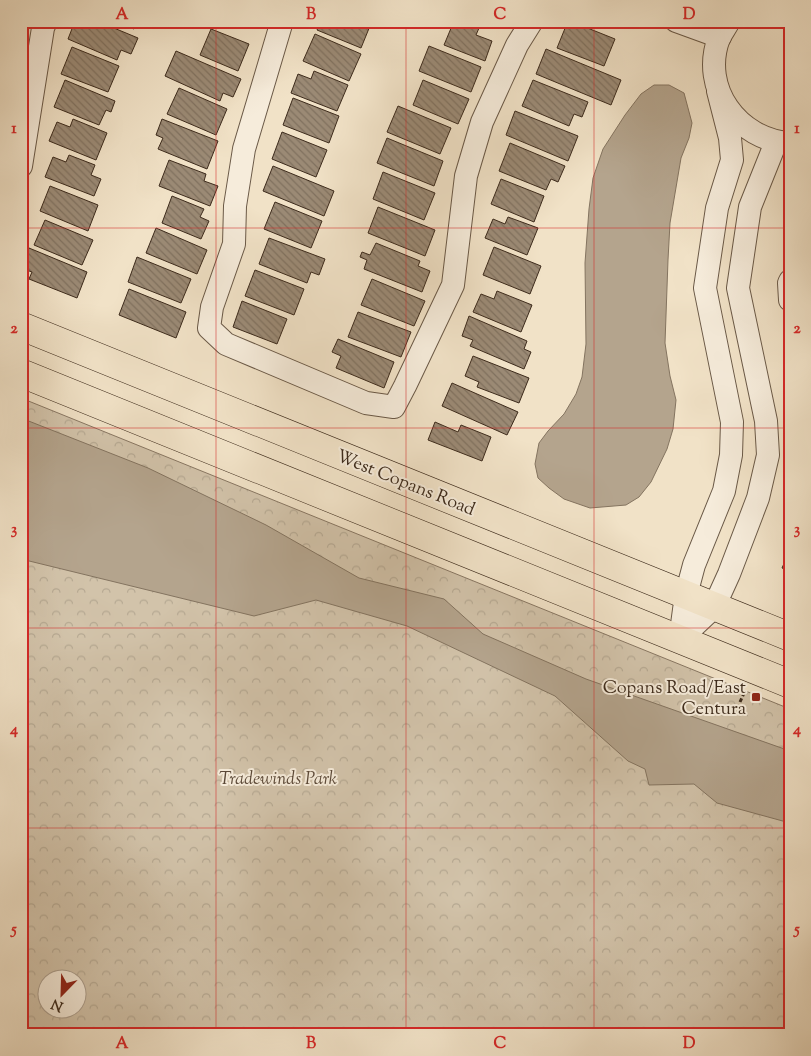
<svg xmlns="http://www.w3.org/2000/svg" width="811" height="1056" font-family="'Sorts Mill Goudy',serif">
<style>
.park{fill:url(#park-crowns);stroke:#887763;fill-rule:evenodd}
.water{fill:#b4a48d;stroke:#847460}
.building{fill:url(#building-back-hatch);stroke:#3d2b1c}
.lines{fill:none;stroke-linecap:round;stroke-linejoin:round}
.minor-casing{stroke:#6a5947;stroke-width:24}
.major-casing{stroke:#3d2b1c;stroke-width:29}
.path{stroke:#3d2b1c;stroke-width:3;stroke-dasharray:4 2.5;stroke-linecap:butt}
.minor{stroke:#f6ecdb;stroke-width:22}
.major{stroke:#f1e2c7;stroke-width:28}
.grid{fill:none;stroke:#d62828;stroke-width:1;stroke-opacity:0.55}
.poi-dot{fill:#8f2418;stroke:#f6ecdb;stroke-width:2}
.labels{text-anchor:middle;stroke-width:4;stroke-linejoin:round;paint-order:stroke}
.street-label{font-size:18px;fill:#3d2b1c;stroke:#f6ecdb}
.poi-label{font-size:18px;fill:#3d2b1c;stroke:#f6ecdb;text-anchor:end}
.park-label{font-size:18px;font-style:italic;fill:#5b4938;stroke:#f6ecdb}
.neatline{fill:none;stroke:#d62828;stroke-width:2}
.grid-label{font-size:16px;text-anchor:middle;font-weight:bold;fill:#d62828}
</style>
<defs>
<pattern id="park-crowns" width="20" height="18" patternUnits="userSpaceOnUse" patternTransform="scale(1.25)"><rect width="20" height="18" fill="#d2c3aa"/><path d="M2 6a3 3 0 1 1 6 0M12 15a3 3 0 1 1 6 0" fill="none" stroke="#b5a892"/></pattern>
<pattern id="building-back-hatch" width="6" height="6" patternUnits="userSpaceOnUse" patternTransform="scale(1.25)"><rect width="6" height="6" fill="#9b8a75"/><path d="M-1 5l2 2M0 0l6 6M5-1l2 2" fill="none" stroke="#80715f"/></pattern>
</defs>
<rect width="100%" height="100%" fill="#f1e2c7"/>
<filter id="stains"><feTurbulence type="fractalNoise" baseFrequency=".004" numOctaves="4"/><feColorMatrix values="0 0 0 0 .2 0 0 0 0 .09 0 0 0 0 .02 0 0 0 .5 -.17"/></filter>
<radialGradient id="worn" r=".72"><stop offset=".6" stop-color="#630" stop-opacity="0"/><stop offset="1" stop-color="#630" stop-opacity=".3"/></radialGradient>
<path class="park" d="M 21,398 L 790,709 L 790,1035 L 21,1035 ZM 48,978 L 78,978 L 78,1008 L 48,1008 Z"/>
<g class="water">
<polygon points="654,85 669,85 684,93 692,123 689,138 681,158 670,223 668,260 665,343 670,376 676,400 673,429 667,449 651,482 639,497 626,505 590,508 564,499 549,488 538,478 535,464 539,443 548,431 564,414 576,394 582,377 586,344 585,263 589,209 593,178 603,149 625,115 641,94"/>
<polygon points="21,418 148,468 266,525 359,578 444,599 483,634 586,679 790,751 790,823 717,803 694,784 649,785 645,769 628,761 555,696 407,626 316,600 254,616 21,559"/>
</g>
<g class="building">
<polygon points="75,21 97,21 138,38 131,54 121,50 117,60 68,39"/>
<polygon points="114,21 138,21 134,29"/>
<polygon points="321,21 372,21 361,48 317,30"/>
<polygon points="454,21 463,21 479,28 476,35 492,41 485,61 444,45"/>
<polygon points="568,21 570,21 615,39 604,66 557,48"/>
<polygon points="211,29 249,44 238,71 200,55"/>
<polygon points="315,34 361,54 349,81 303,61"/>
<polygon points="429,46 481,67 471,92 419,71"/>
<polygon points="72,47 119,66 108,92 61,74"/>
<polygon points="546,49 621,80 611,105 536,74"/>
<polygon points="176,51 241,79 233,97 223,93 220,101 165,76"/>
<polygon points="314,71 348,85 337,111 291,93 298,74 311,79"/>
<polygon points="65,80 115,101 111,112 106,110 99,125 54,107"/>
<polygon points="423,80 469,99 458,124 413,105"/>
<polygon points="533,80 588,102 582,117 574,114 569,126 522,106"/>
<polygon points="179,88 227,109 216,135 167,114"/>
<polygon points="293,98 339,116 329,143 283,125"/>
<polygon points="398,106 451,128 440,154 387,132"/>
<polygon points="515,111 578,136 568,161 506,135"/>
<polygon points="73,119 107,133 96,160 49,141 57,122 70,127"/>
<polygon points="162,119 218,141 207,169 158,149 163,138 156,135"/>
<polygon points="282,132 327,150 316,177 272,159"/>
<polygon points="387,138 443,161 434,186 377,163"/>
<polygon points="510,143 565,166 558,182 551,179 546,190 499,171"/>
<polygon points="69,155 95,165 91,175 101,179 94,196 45,177 53,157 66,162"/>
<polygon points="169,160 206,174 204,181 218,186 210,206 159,186"/>
<polygon points="273,166 334,191 324,216 263,191"/>
<polygon points="383,172 435,193 424,220 373,199"/>
<polygon points="501,179 544,196 534,222 491,204"/>
<polygon points="50,186 98,205 88,231 40,211"/>
<polygon points="172,196 204,209 200,217 209,221 201,239 162,223"/>
<polygon points="275,202 322,221 311,248 264,229"/>
<polygon points="378,207 435,230 425,256 368,233"/>
<polygon points="508,217 538,228 527,255 485,238 493,219 505,224"/>
<polygon points="45,220 93,240 82,265 34,245"/>
<polygon points="156,228 207,250 197,274 146,253"/>
<polygon points="269,238 325,259 319,275 311,272 307,283 259,264"/>
<polygon points="376,243 420,261 418,266 430,271 422,292 364,269 367,260 360,257 362,252 370,255"/>
<polygon points="494,247 541,266 530,294 483,275"/>
<polygon points="29,248 87,272 77,298 29,279 32,272 21,268"/>
<polygon points="137,257 191,279 181,303 128,282"/>
<polygon points="255,270 304,289 294,315 245,296"/>
<polygon points="372,279 425,301 414,326 361,305"/>
<polygon points="129,289 186,312 176,338 119,315"/>
<polygon points="497,291 532,305 521,332 473,312 481,294 494,299"/>
<polygon points="242,301 287,319 277,344 233,327"/>
<polygon points="358,312 411,332 401,357 348,337"/>
<polygon points="469,316 527,341 524,349 531,352 524,369 470,346 473,340 462,336"/>
<polygon points="338,339 394,362 384,388 336,368 341,356 332,352"/>
<polygon points="473,356 529,378 519,403 477,387 479,382 465,376"/>
<polygon points="452,383 518,412 507,435 442,406"/>
<polygon points="435,422 458,432 461,425 491,437 482,461 428,440"/>
<polygon points="790,555 790,571 782,568 787,557 789,558"/>
</g>
<g class="lines">
<g class="minor-casing">
<g id="minor">
<polyline points="282,21 244,149 235,206 234,244 212,307 209,328 226,344 366,403 394,407 405,386 453,285 466,176 482,122 517,45 532,21"/>
<polyline points="676,21 720,37"/>
<path d="M 729,21 C 726,27 722,32 719,38 C 700,88 738,140 790,143"/>
<polyline points="21,166 43,28 46,21"/>
<polyline points="790,281 789,283 790,300"/>
<polyline points="680,639 686,595 694,565 724,491 731,455 732,422 705,288 717,208 732,160 730,138 718,91"/>
<polyline points="680,639 714,607 729,574 758,498 768,455 766,421 738,288 750,207 776,142"/>
</g>
</g>
<g class="major-casing">
<g id="major">
<polyline points="21,326 790,637"/>
<polyline points="21,373 790,684"/>
</g>
</g>
<polyline class="path" points="740,702 744,693"/>
<use href="#minor" class="minor"/>
<use href="#major" class="major"/>
</g>
<path class="grid" d="M 216,21 L 216,1035M 406,21 L 406,1035M 594,21 L 594,1035M 21,228 L 790,228M 21,428 L 790,428M 21,628 L 790,628M 21,828 L 790,828"/>
<rect class="poi-dot" x="751" y="692" width="10" height="10" rx="2.5"/>
<g class="labels">
<g class="street-label">
<text transform="translate(406 482) rotate(22)" y="6">West Copans Road</text>
</g>
<g class="poi-label">
<text x="746" y="693">Copans Road/East<tspan x="746" dy="21">Centura</tspan></text>
</g>
<g class="park-label">
<text x="278" y="784">Tradewinds Park</text>
</g>
</g>
<rect width="811" height="1056" fill="none" stroke="#f1e2c7" stroke-width="55"/>
<g transform="translate(62 994) rotate(203)"><circle r="24" fill="#f6ecdb" stroke="#ac9f8f"/>
<path d="M0-4L9 19L0 12L-9 19Z" fill="#8f2418"/>
<text y="-8" font-size="14" font-weight="bold" text-anchor="middle" fill="#3d2b1c">N</text>
</g>
<rect x="28" y="28" width="756" height="1000" class="neatline"/>
<g class="grid-label">
<text x="122" y="19">A</text>
<text x="311" y="19">B</text>
<text x="500" y="19">C</text>
<text x="689" y="19">D</text>
<text x="14" y="133">1</text>
<text x="797" y="133">1</text>
<text x="14" y="333">2</text>
<text x="797" y="333">2</text>
<text x="14" y="534">3</text>
<text x="797" y="534">3</text>
<text x="14" y="734">4</text>
<text x="797" y="734">4</text>
<text x="14" y="934">5</text>
<text x="797" y="934">5</text>
<text x="122" y="1048">A</text>
<text x="311" y="1048">B</text>
<text x="500" y="1048">C</text>
<text x="689" y="1048">D</text>
</g>
<rect width="100%" height="100%" filter="url(#stains)"/>
<rect width="100%" height="100%" fill="url(#worn)"/>
</svg>
